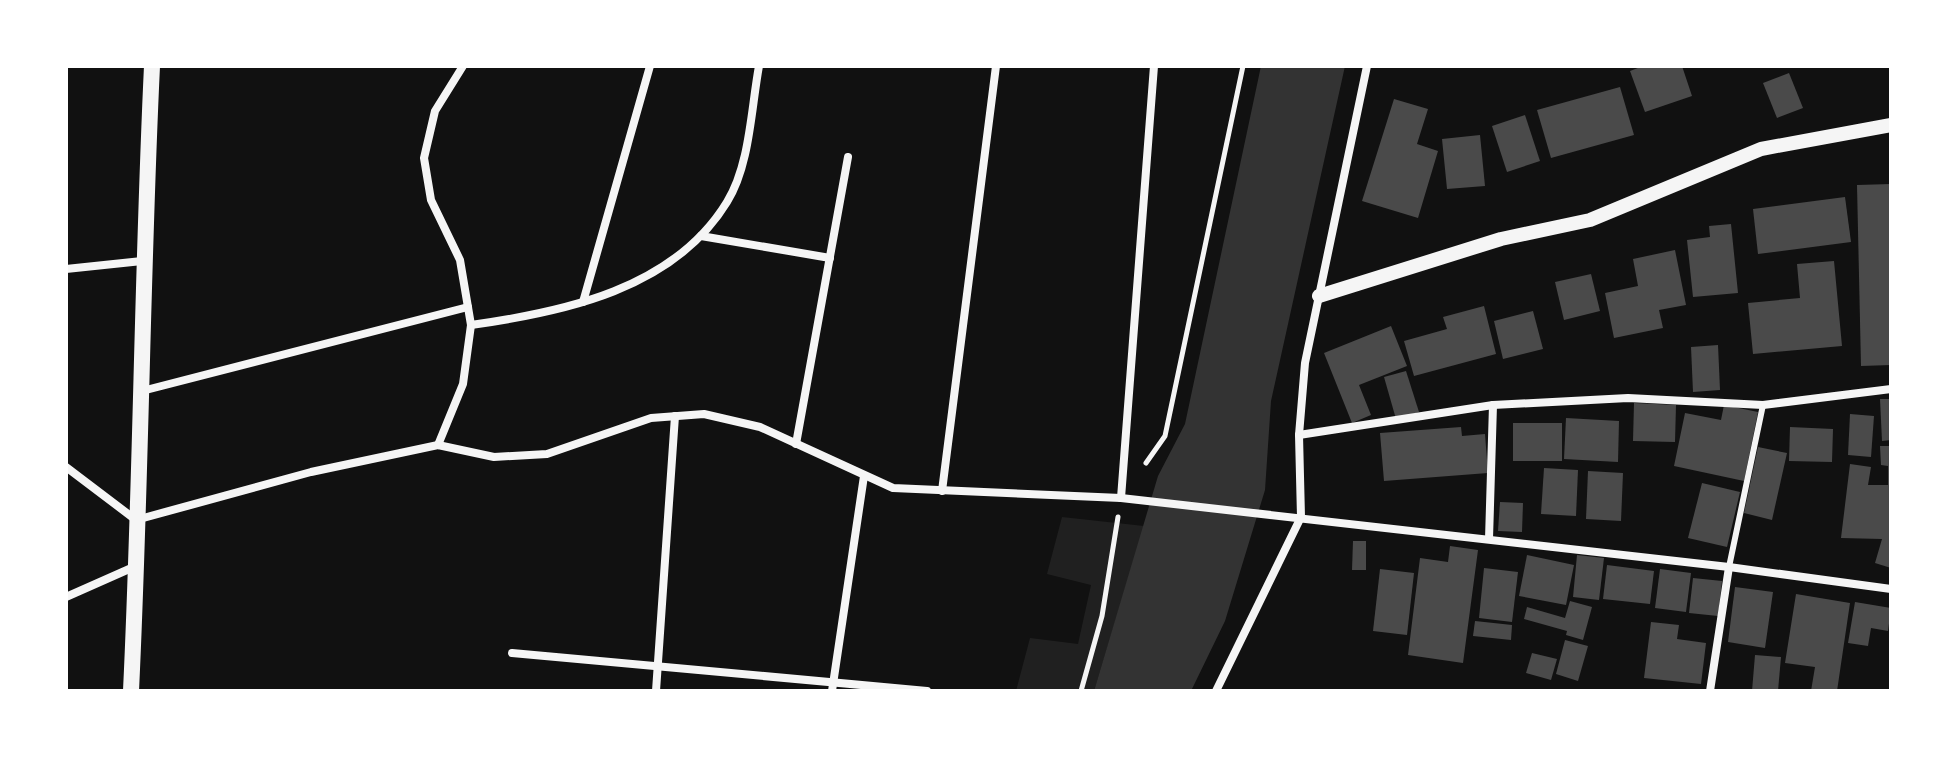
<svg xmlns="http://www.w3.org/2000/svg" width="1957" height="757" font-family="'Fira Sans Condensed',sans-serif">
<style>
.green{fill:#202020}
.water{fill:#333}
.building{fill:#4a4a4a}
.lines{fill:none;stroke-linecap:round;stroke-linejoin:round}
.path{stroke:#f5f5f5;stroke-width:5}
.service{stroke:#f5f5f5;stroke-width:6}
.minor{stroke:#f5f5f5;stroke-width:8}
.tertiary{stroke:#f5f5f5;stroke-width:14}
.secondary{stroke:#f5f5f5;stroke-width:16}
</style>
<rect width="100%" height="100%" fill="#111"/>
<polygon class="green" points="1062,517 1144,526 1094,691 1016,691 1030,638 1078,644 1091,585 1047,574"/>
<polygon class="water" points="1261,66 1345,66 1271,401 1265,490 1225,621 1191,691 1094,691 1158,476 1185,424"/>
<g class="building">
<polygon points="1643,66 1682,66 1692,96 1645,112 1630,71"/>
<polygon points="1789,73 1803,108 1777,118 1763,83"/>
<polygon points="1620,87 1634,135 1551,158 1537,110"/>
<polygon points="1394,99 1428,109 1417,144 1438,151 1418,218 1362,201"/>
<polygon points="1525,115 1540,161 1507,172 1492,126"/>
<polygon points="1480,135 1485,186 1447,189 1442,139"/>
<polygon points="1891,184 1891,365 1861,366 1857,185"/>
<polygon points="1845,197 1851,242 1758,254 1753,209"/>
<polygon points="1731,224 1738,293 1693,297 1687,240 1710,237 1709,226"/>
<polygon points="1675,250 1686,305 1659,310 1663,328 1614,338 1605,293 1638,286 1633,259"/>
<polygon points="1834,261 1842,346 1753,354 1748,303 1800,298 1797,264"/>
<polygon points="1591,274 1600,311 1564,320 1555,282"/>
<polygon points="1484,306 1496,354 1414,376 1404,341 1447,329 1443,317"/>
<polygon points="1533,311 1543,349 1503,359 1494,321"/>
<polygon points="1391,326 1407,366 1359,385 1371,415 1352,423 1324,353"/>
<polygon points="1718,345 1720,390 1693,392 1691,347"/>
<polygon points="1406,371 1419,412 1396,419 1384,377"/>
<polygon points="1880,399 1891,399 1891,440 1882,441"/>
<polygon points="1634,403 1676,405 1675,442 1633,441"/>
<polygon points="1724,405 1758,412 1744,481 1674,466 1685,413 1721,420"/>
<polygon points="1850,414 1874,416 1871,457 1848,455"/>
<polygon points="1566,418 1619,421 1618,462 1564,459"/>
<rect x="1513" y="423" width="49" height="38"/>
<polygon points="1461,427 1462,436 1485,434 1488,473 1384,481 1380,433"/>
<polygon points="1790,427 1833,429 1832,462 1789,461"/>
<polygon points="1880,446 1891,446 1891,568 1875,563 1882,539 1841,538 1850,464 1871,467 1868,485 1888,485 1888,466 1881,465"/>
<polygon points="1758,447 1787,453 1772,520 1744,513"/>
<polygon points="1544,468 1578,470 1576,516 1541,514"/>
<polygon points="1588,471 1623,473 1621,521 1586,519"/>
<polygon points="1702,483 1740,492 1727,547 1688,538"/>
<polygon points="1500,502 1523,503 1522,532 1498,531"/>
<polygon points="1353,541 1366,541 1366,570 1352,570"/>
<polygon points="1450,546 1478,550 1463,663 1408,655 1420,558 1448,562"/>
<polygon points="1527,555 1574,565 1566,605 1519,596"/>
<polygon points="1577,555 1604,558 1599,600 1573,597"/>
<polygon points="1607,565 1654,571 1650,604 1603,599"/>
<polygon points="1484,568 1518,572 1512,622 1479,618"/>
<polygon points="1380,569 1414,573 1407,635 1373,631"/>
<polygon points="1660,569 1691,573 1686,612 1655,608"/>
<polygon points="1693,578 1722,581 1718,616 1689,613"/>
<polygon points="1735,587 1773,592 1765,648 1728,642"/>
<polygon points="1796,594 1850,603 1837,691 1811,691 1815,667 1785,663"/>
<polygon points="1570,601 1592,607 1583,640 1566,635 1567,631 1524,619 1527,607 1565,618"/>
<polygon points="1855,602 1891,608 1888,631 1871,628 1868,646 1848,643"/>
<polygon points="1475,621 1512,625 1511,640 1473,636"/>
<polygon points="1651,622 1679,625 1677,639 1706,643 1701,684 1644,678"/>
<polygon points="1565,640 1588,646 1578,681 1556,674"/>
<polygon points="1532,653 1557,659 1551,680 1526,673"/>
<polygon points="1755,655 1781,657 1778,691 1752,691"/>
</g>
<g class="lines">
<g class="path">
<polyline points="1146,463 1165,436 1243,66"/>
<polyline points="1081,691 1102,616 1118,517"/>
</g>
<polyline class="service" points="1729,567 1763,405"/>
<g class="minor">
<polyline points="701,236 830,258"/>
<polyline points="66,269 142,261"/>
<polyline points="583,302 650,66"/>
<path d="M 471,325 C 564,312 674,289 727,202 C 750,165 751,109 759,66"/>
<polyline points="142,391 468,307"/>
<polyline points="1299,435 1493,405 1628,398 1763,405 1891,389"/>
<polyline points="796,444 848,157"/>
<polyline points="438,445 463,384 471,325 460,260 431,200 424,158 435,111 463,66"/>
<polyline points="66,467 136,520 311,472 438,445 494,457 547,454 651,418 704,414 760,427 893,488 1121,498 1729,567 1891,589"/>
<polyline points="942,491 996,66"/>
<polyline points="1121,498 1154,66"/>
<polyline points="1489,539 1493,405"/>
<polyline points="66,597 136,566"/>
<polyline points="512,653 927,691"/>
<polyline points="656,691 675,416"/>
<polyline points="832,691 864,476"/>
<polyline points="1216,691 1301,517 1299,435 1305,363 1367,66"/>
<polyline points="1710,691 1729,567"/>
</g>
<polyline class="tertiary" points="1319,296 1501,239 1590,220 1761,149 1891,125"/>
<path class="secondary" d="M 131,691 C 141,483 142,274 152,66"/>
</g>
<rect width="1957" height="757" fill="none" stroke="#ffffff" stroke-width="136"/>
</svg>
